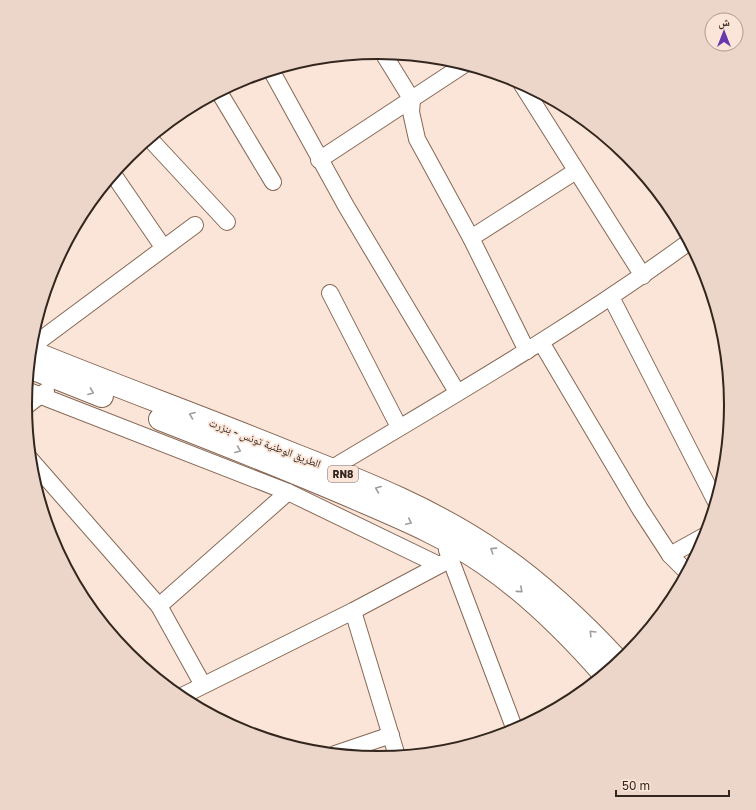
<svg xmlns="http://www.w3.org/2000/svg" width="756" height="810" font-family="'Golos Text','Noto Naskh Arabic',sans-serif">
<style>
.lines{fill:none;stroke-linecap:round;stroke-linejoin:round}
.street-casing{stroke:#866855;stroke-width:18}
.primary-casing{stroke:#866855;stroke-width:24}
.street{stroke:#fff;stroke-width:16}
.primary{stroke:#fff;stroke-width:22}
.oneway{stroke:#a39d9a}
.labels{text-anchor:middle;stroke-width:3.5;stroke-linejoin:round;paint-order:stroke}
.shield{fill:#fbe5d8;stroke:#6f5f56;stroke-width:1}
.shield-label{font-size:10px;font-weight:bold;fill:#33261e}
.street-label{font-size:11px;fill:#33261e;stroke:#fbe5d8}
.rim{fill:none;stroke:#33261e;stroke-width:2}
</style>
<rect width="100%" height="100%" fill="#fbe5d8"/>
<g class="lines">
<g class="street-casing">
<g id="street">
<polyline points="383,53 412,100 411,112 417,139 471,238 527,351"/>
<polyline points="271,70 346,206 457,392"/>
<polyline points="521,83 643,276"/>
<polyline points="219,92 273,182"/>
<polyline points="149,138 227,222"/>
<polyline points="319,160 465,64"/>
<polyline points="113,174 163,247"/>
<polyline points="471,238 576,171"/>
<polyline points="330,293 399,427"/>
<polyline points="611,297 716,502"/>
<polyline points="541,342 640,509 670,555 687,572"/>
<polyline points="31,347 195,225"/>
<polyline points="26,390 288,492 439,565"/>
<polyline points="25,407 46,391"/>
<polyline points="30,459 159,606 203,685"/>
<path d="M 324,473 C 447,399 573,327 689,242"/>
<polyline points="447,550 515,730"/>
<polyline points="670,555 706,535"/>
<polyline points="159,606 288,492"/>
<polyline points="353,611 397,756"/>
<polyline points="180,697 353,611 451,559"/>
<polyline points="335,754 391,735"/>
</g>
</g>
<g class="primary-casing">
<g id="primary">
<path d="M 30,351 C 118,387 207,419 295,455 C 364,482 437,511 498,554 C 543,585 582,622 619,662"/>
<polyline points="29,367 102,396"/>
<path d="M 160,419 C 224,444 287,469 350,496 C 396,516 444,535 485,564 C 530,595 568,633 604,674"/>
</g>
</g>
<use href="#street" class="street"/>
<use href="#primary" class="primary"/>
</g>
<defs><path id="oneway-chevron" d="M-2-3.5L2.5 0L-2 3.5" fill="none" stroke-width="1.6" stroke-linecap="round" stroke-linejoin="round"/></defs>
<g class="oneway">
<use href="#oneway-chevron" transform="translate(91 392) rotate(21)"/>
<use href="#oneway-chevron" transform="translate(192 415) rotate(-159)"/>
<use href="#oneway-chevron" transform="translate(238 450) rotate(22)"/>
<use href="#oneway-chevron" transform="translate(378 489) rotate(-157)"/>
<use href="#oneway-chevron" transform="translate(409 522) rotate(25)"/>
<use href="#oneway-chevron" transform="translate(493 550) rotate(-147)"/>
<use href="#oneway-chevron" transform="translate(520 590) rotate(41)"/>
<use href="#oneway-chevron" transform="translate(592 633) rotate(-134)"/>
</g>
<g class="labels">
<rect class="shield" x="328" y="466" width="30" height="16" rx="3"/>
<g class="shield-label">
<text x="343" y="478">RN8</text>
</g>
<g class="street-label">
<text transform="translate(265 443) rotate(21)" y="4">الطريق الوطنية تونس - بنزرت</text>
</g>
</g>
<path d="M0 0H756V810H0ZM32 405a346 346 0 1 1 692 0a346 346 0 1 1-692 0Z" fill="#ebd6c9" fill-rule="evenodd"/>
<path class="rim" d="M32 405a346 346 0 1 1 692 0a346 346 0 1 1-692 0Z"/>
<g transform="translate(724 32)"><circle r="19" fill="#fbe5d8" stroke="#ab998e"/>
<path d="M0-3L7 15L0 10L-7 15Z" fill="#6837ae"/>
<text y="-6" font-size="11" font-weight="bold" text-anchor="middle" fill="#33261e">ش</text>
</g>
<path d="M616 790v6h113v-6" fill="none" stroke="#33261e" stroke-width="2"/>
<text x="622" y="790" font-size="12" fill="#33261e" stroke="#fbe5d8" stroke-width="3" paint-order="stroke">50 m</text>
</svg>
